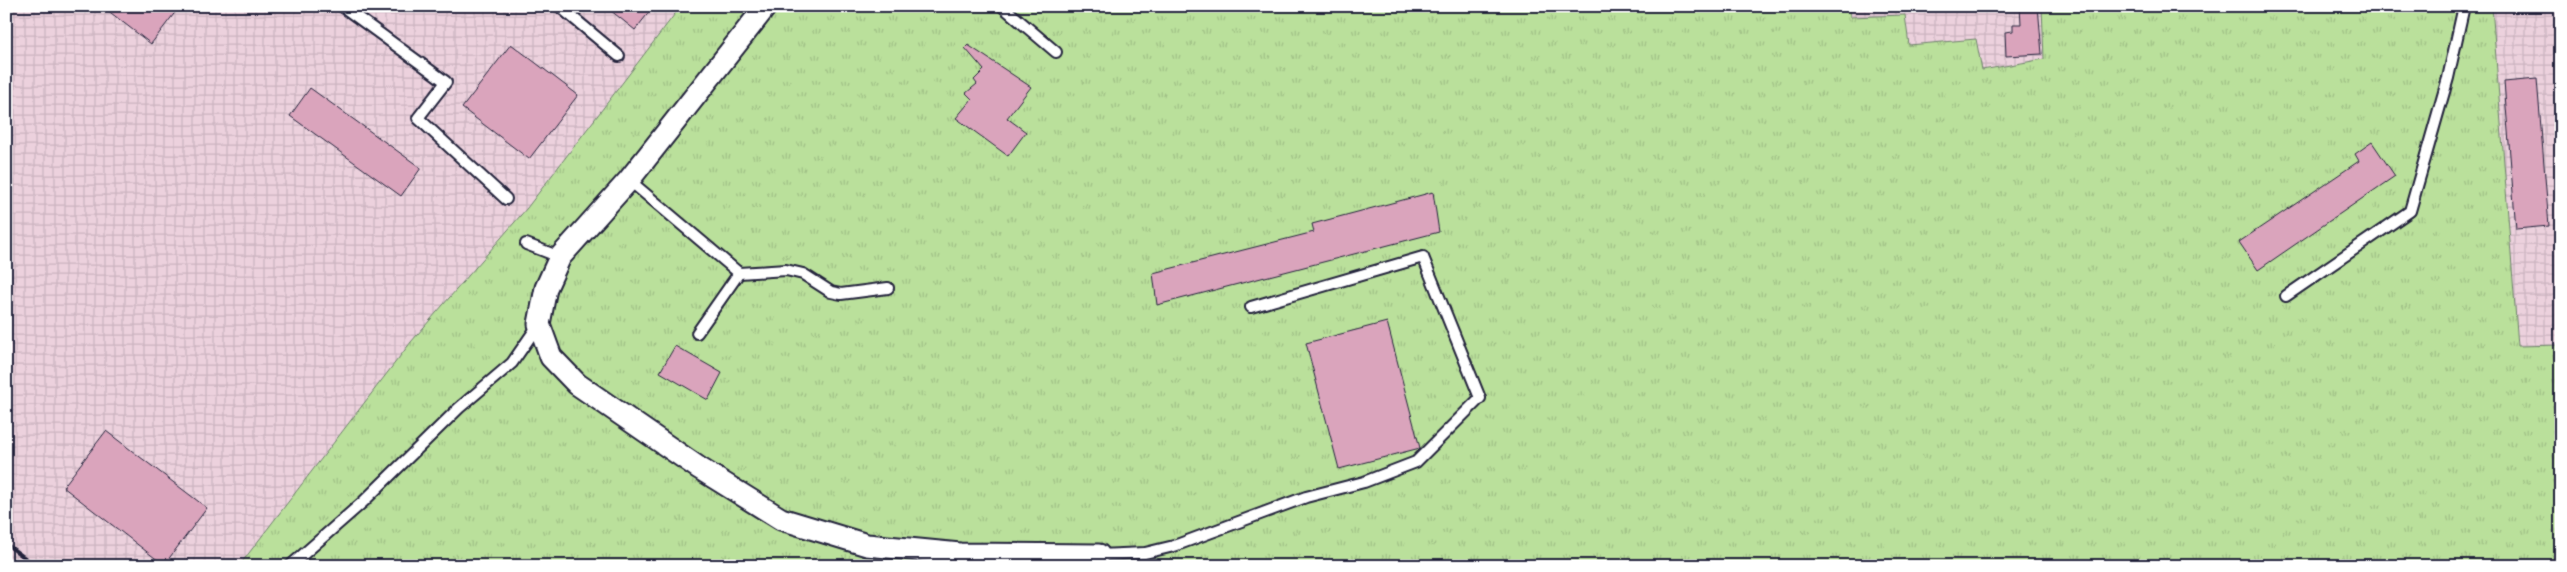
<svg xmlns="http://www.w3.org/2000/svg" width="2567" height="572" font-family="Caveat,sans-serif">
<style>
.industrial{fill:url(#industrial-grid)}
.grass{fill:url(#grass-tufts);stroke:#6e816b}
.building{fill:#daa4bc;stroke:#22223b}
.lines{fill:none;stroke-linecap:round;stroke-linejoin:round}
.lane-casing{stroke:#22223b;stroke-width:14}
.street-casing{stroke:#22223b;stroke-width:25}
.lane{stroke:#fff;stroke-width:10}
.street{stroke:#fff;stroke-width:21}
.rail{stroke:#22223b;stroke-width:4}
</style>
<defs>
<pattern id="industrial-grid" width="8" height="8" patternUnits="userSpaceOnUse" patternTransform="scale(1.25)"><rect width="8" height="8" fill="#ecd1dd"/><path d="M0 4h8M4 0v8" fill="none" stroke="#cab3bf"/></pattern>
<pattern id="grass-tufts" width="24" height="20" patternUnits="userSpaceOnUse" patternTransform="scale(1.25)"><rect width="24" height="20" fill="#bae09b"/><path d="M3 7l-1-3M5 7V3M7 7l1-3M15 17l-1-3M17 17v-4M19 17l1-3" fill="none" stroke="#a0c086"/></pattern>
</defs>
<rect width="100%" height="100%" fill="#f4e4eb"/>
<filter id="ink" filterUnits="userSpaceOnUse"><feTurbulence type="fractalNoise" baseFrequency=".02" numOctaves="2"/><feDisplacementMap in="SourceGraphic" scale="10" xChannelSelector="R" yChannelSelector="G"/><feConvolveMatrix kernelMatrix="1 2 1 2 8 2 1 2 1" color-interpolation-filters="sRGB"/></filter>
<g filter="url(#ink)">
<g class="industrial">
<polygon points="6,6 681,6 527,208 411,342 239,566 6,566"/>
<polygon points="1849,6 2042,6 2044,59 1982,70 1976,39 1909,46 1905,15 1850,17"/>
<polygon points="2492,6 2561,6 2561,345 2518,346"/>
</g>
<polygon class="grass" points="681,6 1849,6 1850,17 1905,15 1909,45 1976,39 1982,70 2044,59 2042,6 2492,6 2518,346 2561,345 2561,566 239,566 411,342 527,208"/>
<g class="building">
<polygon points="102,6 180,6 151,44"/>
<polygon points="605,6 654,6 635,30"/>
<polygon points="2020,6 2038,6 2042,54 2006,56 2005,32 2013,31 2013,24 2021,24"/>
<polygon points="511,44 578,95 529,159 462,108"/>
<polygon points="968,45 1031,87 1007,118 1026,132 1008,156 956,118 972,99 966,93 977,84 974,80 984,70 965,48"/>
<polygon points="2537,79 2549,226 2516,229 2504,82"/>
<polygon points="310,88 421,168 401,196 290,116"/>
<polygon points="2372,142 2395,176 2258,270 2239,242 2359,161 2355,154"/>
<polygon points="1433,192 1439,232 1157,305 1153,273 1314,232 1312,224"/>
<polygon points="1387,322 1420,448 1339,469 1306,343"/>
<polygon points="675,346 722,373 708,400 660,372"/>
<polygon points="106,431 207,508 164,565 63,487"/>
</g>
<g class="lines">
<g class="lane-casing">
<g id="lane">
<polyline points="342,6 446,82 418,118 506,199"/>
<polyline points="559,6 619,56"/>
<polyline points="1002,6 1056,52"/>
<polyline points="629,180 739,273 786,270 803,274 831,292 841,294 888,288"/>
<polyline points="526,244 560,257"/>
<polyline points="2286,296 2410,211 2448,78 2464,6"/>
<polyline points="697,333 739,273"/>
<polyline points="1099,555 1145,553 1174,546 1306,497 1364,482 1416,462 1480,398 1423,257 1251,307"/>
<polyline points="290,566 363,502 459,408 512,363 539,324"/>
</g>
</g>
<g class="street-casing">
<polyline id="street" points="766,6 629,180 560,257 546,288 539,324 551,357 577,384 699,468 781,519 867,545 960,554 1099,555"/>
</g>
<use href="#lane" class="lane"/>
<use href="#street" class="street"/>
<polyline class="rail" points="6,544 36,566"/>
</g>
</g>
<rect width="2567" height="572" fill="none" stroke="#fff" stroke-width="25"/>
<rect x="12" y="12" width="2542" height="547" fill="none" stroke="#22223b" stroke-width="2" filter="url(#ink)"/>
</svg>
